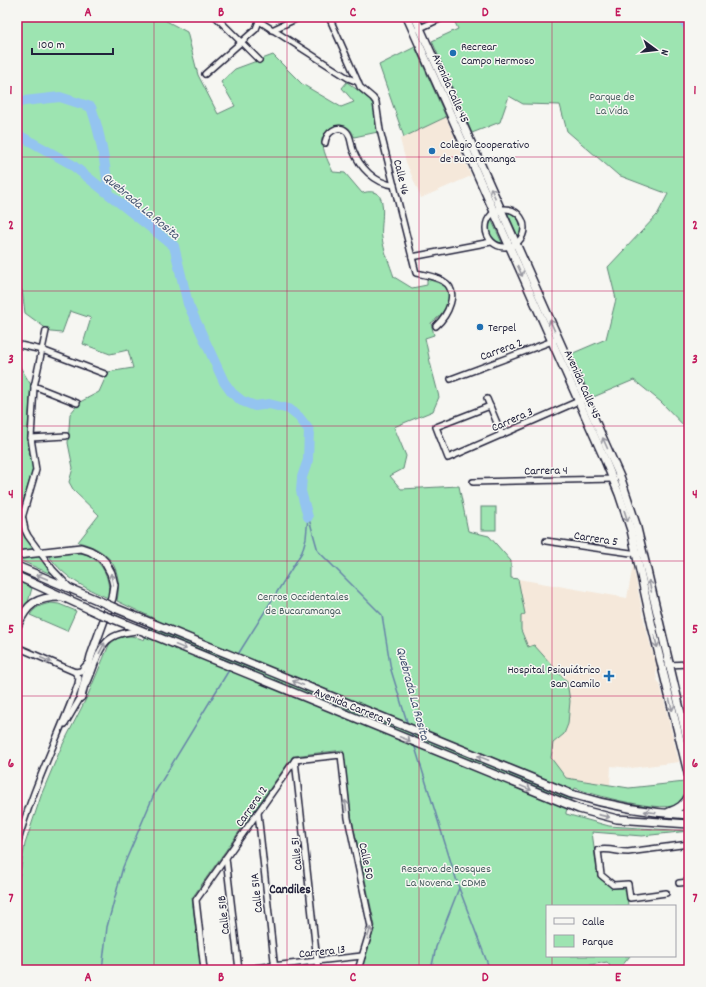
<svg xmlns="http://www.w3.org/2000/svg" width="706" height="987" font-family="Dekko,sans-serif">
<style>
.built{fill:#f5e8da}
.green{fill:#9de4b1;stroke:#608376}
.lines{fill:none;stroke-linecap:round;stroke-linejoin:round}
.stream{stroke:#6683a8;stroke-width:1.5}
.river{stroke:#94c4f0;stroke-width:10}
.minor-casing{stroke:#22223b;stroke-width:8}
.major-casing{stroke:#22223b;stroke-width:10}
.minor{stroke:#f6f6f2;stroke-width:5}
.major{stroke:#f6f6f2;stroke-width:7}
.major-bridge-casing{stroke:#22223b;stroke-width:10;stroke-linecap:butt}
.major-bridge{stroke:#f6f6f2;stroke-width:7}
.oneway{stroke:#9797a0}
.grid{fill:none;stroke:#c2185b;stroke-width:1;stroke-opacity:0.55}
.poi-dot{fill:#1f6fb2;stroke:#f6f6f2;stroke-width:1.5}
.labels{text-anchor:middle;stroke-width:3;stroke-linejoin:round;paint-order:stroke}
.poi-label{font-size:12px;fill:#22223b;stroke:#f6f6f2;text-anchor:start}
.street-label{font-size:12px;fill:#22223b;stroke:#f6f6f2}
.park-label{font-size:12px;fill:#475c5e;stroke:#f6f6f2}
.water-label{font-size:13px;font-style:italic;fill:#445371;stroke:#f6f6f2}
.neighbourhood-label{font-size:13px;font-weight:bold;fill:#22223b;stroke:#f6f6f2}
.neatline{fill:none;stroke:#c2185b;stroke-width:1.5}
.grid-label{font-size:13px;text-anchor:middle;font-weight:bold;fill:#c2185b}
</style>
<rect width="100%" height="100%" fill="#f6f6f2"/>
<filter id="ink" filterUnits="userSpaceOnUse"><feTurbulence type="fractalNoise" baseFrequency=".025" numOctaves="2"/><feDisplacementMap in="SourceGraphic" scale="8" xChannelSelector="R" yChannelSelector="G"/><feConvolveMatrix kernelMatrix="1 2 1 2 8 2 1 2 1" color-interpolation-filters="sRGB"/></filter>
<g filter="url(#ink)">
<g class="built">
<polygon points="446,117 471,176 421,198 406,162 400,139"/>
<polygon points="633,565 645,625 657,668 656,673 657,680 660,684 679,762 631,768 611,766 610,785 566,778 551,758 553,743 564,734 568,724 570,701 528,647 521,630 521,615 525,614 518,579 627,598"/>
</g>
<g class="green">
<path d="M 17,17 L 159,17 L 187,32 L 198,75 L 218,114 L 235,106 L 221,82 L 235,69 L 273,55 L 302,84 L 341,107 L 354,102 L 342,88 L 347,82 L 373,102 L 378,132 L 354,137 C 349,116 319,126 323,145 C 324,154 329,163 333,172 L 345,173 L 362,193 C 393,184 379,224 382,238 C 384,251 390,265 394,277 L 412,288 L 427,285 L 427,279 C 432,281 437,282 442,284 C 459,295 442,316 431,323 L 434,335 L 425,338 L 430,362 L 439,397 L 433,411 L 394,427 L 406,456 L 403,469 L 390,476 L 401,489 L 459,486 L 468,531 L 489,536 L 511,561 L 511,578 L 518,579 L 525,614 L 521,616 L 521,630 L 528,647 L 534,645 L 567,682 L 570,701 L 568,724 L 564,734 L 553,743 L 551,758 L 566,778 L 629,788 L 685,782 C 685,789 686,798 681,803 C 666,815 593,795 575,788 L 566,812 L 566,814 L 609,826 L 689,831 L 642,836 L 592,832 L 598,877 L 612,888 L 626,888 L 628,906 L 547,906 L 547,956 L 630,956 L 621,967 L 612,969 L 607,962 L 585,966 L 586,970 L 361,970 L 375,926 L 351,815 L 343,750 L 293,756 L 192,898 L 201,970 L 20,970 L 17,929 L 17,907 L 18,884 L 25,844 L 42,793 L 61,748 L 87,697 L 109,645 C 120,634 130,634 144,640 L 153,618 L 117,601 C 123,568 110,550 78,542 L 99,515 L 74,491 L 69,482 L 73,468 L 68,443 L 70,414 L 80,402 L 99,392 L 108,372 L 133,368 L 128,350 L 110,354 L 83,344 L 91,318 L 70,311 L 62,333 L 51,332 L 25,313 L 22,290 L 17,290 Z"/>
<polygon points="456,17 689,17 689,431 661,402 634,380 591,398 571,354 606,339 616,299 608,267 657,215 668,194 618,175 567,131 560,105 523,104 509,96 500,122 472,133 432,41 458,29 453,18"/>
<polygon points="415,47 446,117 404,137 379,65"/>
<path d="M 507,212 C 520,216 527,226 519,238 Z"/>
<path d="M 491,219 L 503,245 C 492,242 483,230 491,219 Z"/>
<polygon points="17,328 19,365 31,385 27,442 33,469 17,522"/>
<rect x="481" y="507" width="15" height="23"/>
<polygon points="23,529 34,549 17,551 17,538"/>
<path d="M 67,553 C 75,553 84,552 92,557 C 105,566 111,583 108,598 C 83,587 66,579 49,556 Z"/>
<polygon points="39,555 51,574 17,559 17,558"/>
<polygon points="17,581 32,588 28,602 17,617"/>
<path d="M 51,603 L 59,604 L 76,611 L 67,631 L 30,615 C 35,607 41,605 51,603 Z"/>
</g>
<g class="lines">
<g class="stream">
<polyline points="309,519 318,551 382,615 391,670 408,725"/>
<polyline points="237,656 302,552 306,538 308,517"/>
<polyline points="410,731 413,738"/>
<polyline points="414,744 459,888 436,947 431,970"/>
<polyline points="459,888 490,970"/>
<polyline points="102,970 107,927 123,867 155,792 229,670"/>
</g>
<g class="river">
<polyline points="681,17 689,28"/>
<path d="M 17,103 L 24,101 L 60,97 L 91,107 C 101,135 105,164 109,194"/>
<polyline points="17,134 71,164 174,246 188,304 224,382 232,393 242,401 255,406 269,404 289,409 299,417 309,430 308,460 302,477 301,491 308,517"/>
</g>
<g class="minor-casing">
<g id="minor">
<polyline points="216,17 259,60"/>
<path d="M 329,17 L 358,82 L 360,87 L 373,98 L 376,102 L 380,130 L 416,273 C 425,275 435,276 443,281 C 461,291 447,316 436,326"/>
<polyline points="259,21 348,78 358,82"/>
<polyline points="418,29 444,17"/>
<polyline points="272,30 300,17"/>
<polyline points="205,74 256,29 259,21"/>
<path d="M 325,143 C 326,133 338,123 347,132 C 351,136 351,145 353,150 C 359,166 375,184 394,185"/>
<circle cx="505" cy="228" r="19"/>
<polyline points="412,257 491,242"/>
<polyline points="20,345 42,350 105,374"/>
<polyline points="451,379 555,340"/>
<polyline points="34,386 77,403"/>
<polyline points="487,399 502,435"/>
<polyline points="490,406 436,427 448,458 581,400"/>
<polyline points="31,438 66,436"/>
<polyline points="473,482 615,479"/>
<polyline points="23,519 25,530 28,536 53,570 69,587"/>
<polyline points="17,531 22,518 36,470 31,438 34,387 46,331"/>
<polyline points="546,541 638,554"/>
<polyline points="17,647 75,672 81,671 88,663"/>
<polyline points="668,665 689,664"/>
<path d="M 87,684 C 102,651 97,633 140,631"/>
<polyline points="65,724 82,695"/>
<polyline points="683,753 689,752"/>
<polyline points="295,760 318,970"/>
<polyline points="258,813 275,970"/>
<path d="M 17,845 C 32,789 58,738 78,684 L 79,678 L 75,672"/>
<polyline points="226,858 239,970"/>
<polyline points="679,883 689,882"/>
<path d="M 666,893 L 630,898 L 628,884 L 613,885 L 601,875 L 598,850 C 611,848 617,852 628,852 L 689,844"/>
<polyline points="204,970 196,900 295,760 341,755 348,818 371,927 358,970"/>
<polyline points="236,970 362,956"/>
</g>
</g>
<g class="major-casing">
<g id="major">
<polyline points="407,17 605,460 619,494 631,530 652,626 689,777"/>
<polyline points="415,17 621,479 636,524 689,747"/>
<polyline points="17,555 81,548 90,551 100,557 105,562 111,573 114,585 112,598 91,656 81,697"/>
<polyline points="17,566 104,603"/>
<polyline points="17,576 100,614"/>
<path d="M 115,608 L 571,794 C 610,806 648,813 689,815"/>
<polyline points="111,618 579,809 617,819 689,824"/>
<path d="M 17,626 C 27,604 36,597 61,597"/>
<path d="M 669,812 C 678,809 685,805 689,795"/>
</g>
</g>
<use href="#minor" class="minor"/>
<use href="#major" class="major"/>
<g class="major-bridge-casing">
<g id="major-bridge">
<polyline points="104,603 115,608"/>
<polyline points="100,614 111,618"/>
</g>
</g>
<use href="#major-bridge" class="major-bridge"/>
</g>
<defs><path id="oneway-shaft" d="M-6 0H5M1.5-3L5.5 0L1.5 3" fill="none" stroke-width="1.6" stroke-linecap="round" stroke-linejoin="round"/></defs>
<g class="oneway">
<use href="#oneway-shaft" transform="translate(493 193) rotate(-114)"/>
<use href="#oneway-shaft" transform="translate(520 271) rotate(66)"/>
<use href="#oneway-shaft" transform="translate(552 325) rotate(-114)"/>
<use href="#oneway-shaft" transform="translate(605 443) rotate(-114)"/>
<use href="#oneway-shaft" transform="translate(626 516) rotate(72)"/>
<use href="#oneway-shaft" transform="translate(42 577) rotate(-157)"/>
<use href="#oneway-shaft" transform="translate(112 579) rotate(-101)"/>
<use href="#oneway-shaft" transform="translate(650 586) rotate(-103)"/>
<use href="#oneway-shaft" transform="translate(656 642) rotate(76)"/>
<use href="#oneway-shaft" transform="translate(181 647) rotate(22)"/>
<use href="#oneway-shaft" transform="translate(102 648) rotate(-63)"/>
<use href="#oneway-shaft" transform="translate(46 660) rotate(24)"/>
<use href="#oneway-shaft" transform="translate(298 683) rotate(-158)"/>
<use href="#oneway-shaft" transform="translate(671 705) rotate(76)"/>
<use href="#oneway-shaft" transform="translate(405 739) rotate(22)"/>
<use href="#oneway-shaft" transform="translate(483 758) rotate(-158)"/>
<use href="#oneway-shaft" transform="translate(526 788) rotate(22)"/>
<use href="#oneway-shaft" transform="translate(346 806) rotate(-97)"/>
<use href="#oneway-shaft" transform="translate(650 812) rotate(-173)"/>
<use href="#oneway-shaft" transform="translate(604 816) rotate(13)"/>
<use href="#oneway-shaft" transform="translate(369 933) rotate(-74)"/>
</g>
</g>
<path class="grid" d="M 154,17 L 154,970M 287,17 L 287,970M 419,17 L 419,970M 552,17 L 552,906M 17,157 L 689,157M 17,291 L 689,291M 17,426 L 689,426M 17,561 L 689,561M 17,696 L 689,696M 17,830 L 689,830M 552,956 L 552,970"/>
<g class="poi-dot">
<circle cx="453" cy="53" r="4"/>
<circle cx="432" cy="151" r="4"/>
<circle cx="480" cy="327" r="4"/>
<path d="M607 670h4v4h4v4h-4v4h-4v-4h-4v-4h4z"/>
</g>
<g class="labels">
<g class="poi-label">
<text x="461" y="50">Recrear<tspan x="461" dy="14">Campo Hermoso</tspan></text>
<text x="440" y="148">Colegio Cooperativo<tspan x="440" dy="14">de Bucaramanga</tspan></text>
<text x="488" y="331">Terpel</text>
<text x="600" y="673" text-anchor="end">Hospital Psiquiátrico<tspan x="600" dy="14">San Camilo</tspan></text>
</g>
<g class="street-label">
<text transform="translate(451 88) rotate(66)" y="4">Avenida Calle 45</text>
<text transform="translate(402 177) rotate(76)" y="4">Calle 46</text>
<text transform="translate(501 349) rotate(-20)" y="4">Carrera 2</text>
<text transform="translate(583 384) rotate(66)" y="4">Avenida Calle 45</text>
<text transform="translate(512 419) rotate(-24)" y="4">Carrera 3</text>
<text transform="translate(546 470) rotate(-1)" y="4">Carrera 4</text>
<text transform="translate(596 538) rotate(9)" y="4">Carrera 5</text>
<text transform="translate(353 706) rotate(22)" y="4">Avenida Carrera 9</text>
<text transform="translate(251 806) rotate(-55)" y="4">Carrera 12</text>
<text transform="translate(296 854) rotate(-96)" y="4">Calle 51</text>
<text transform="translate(367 861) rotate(78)" y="4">Calle 50</text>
<text transform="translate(256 893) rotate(-96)" y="4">Calle 51A</text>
<text transform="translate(223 915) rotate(-96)" y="4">Calle 51B</text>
<text transform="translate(322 951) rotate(-6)" y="4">Carrera 13</text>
</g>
<g class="park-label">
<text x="612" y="100">Parque de<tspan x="612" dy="14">La Vida</tspan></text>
<text x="303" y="600">Cerros Occidentales<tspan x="303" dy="14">de Bucaramanga</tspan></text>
<text x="446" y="872">Reserva de Bosques<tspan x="446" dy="14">La Novena - CDMB</tspan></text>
</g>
<g class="water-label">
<text transform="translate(142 205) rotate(40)" y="5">Quebrada La Rosita</text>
<text transform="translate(414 693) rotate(75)" y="5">Quebrada La Rosita</text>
</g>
<g class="neighbourhood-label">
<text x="290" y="893">Candiles</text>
</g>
</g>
<rect width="706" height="987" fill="none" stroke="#f6f6f2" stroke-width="44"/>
<rect x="546" y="905" width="130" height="52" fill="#f6f6f2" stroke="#a1a1a9"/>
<rect x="554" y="918" width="20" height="6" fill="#f6f6f2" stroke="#a1a1a9"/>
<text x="582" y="925" font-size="12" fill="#22223b">Calle</text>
<rect x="554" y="935" width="20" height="12" fill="#9de4b1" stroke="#a1a1a9"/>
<text x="582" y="945" font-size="12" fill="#22223b">Parque</text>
<g transform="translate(656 50) rotate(105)" stroke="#f6f6f2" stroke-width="3" paint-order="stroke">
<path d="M0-3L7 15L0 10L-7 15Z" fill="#22223b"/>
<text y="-6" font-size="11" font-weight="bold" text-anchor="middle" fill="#22223b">N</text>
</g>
<path d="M32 48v6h81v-6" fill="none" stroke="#22223b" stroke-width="2"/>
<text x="38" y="48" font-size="12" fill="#22223b" stroke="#f6f6f2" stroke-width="3" paint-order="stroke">100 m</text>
<rect x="22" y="22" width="662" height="943" class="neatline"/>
<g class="grid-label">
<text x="88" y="16">A</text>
<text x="221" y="16">B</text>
<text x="353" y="16">C</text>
<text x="485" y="16">D</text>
<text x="618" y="16">E</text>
<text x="11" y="94">1</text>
<text x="695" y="94">1</text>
<text x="11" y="229">2</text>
<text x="695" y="229">2</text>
<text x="11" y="363">3</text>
<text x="695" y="363">3</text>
<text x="11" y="498">4</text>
<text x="695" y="498">4</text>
<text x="11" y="633">5</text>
<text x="695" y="633">5</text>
<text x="11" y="767">6</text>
<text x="695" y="767">6</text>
<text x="11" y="902">7</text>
<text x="695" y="902">7</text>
<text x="88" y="981">A</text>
<text x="221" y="981">B</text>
<text x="353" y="981">C</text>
<text x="485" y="981">D</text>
<text x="618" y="981">E</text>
</g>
</svg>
